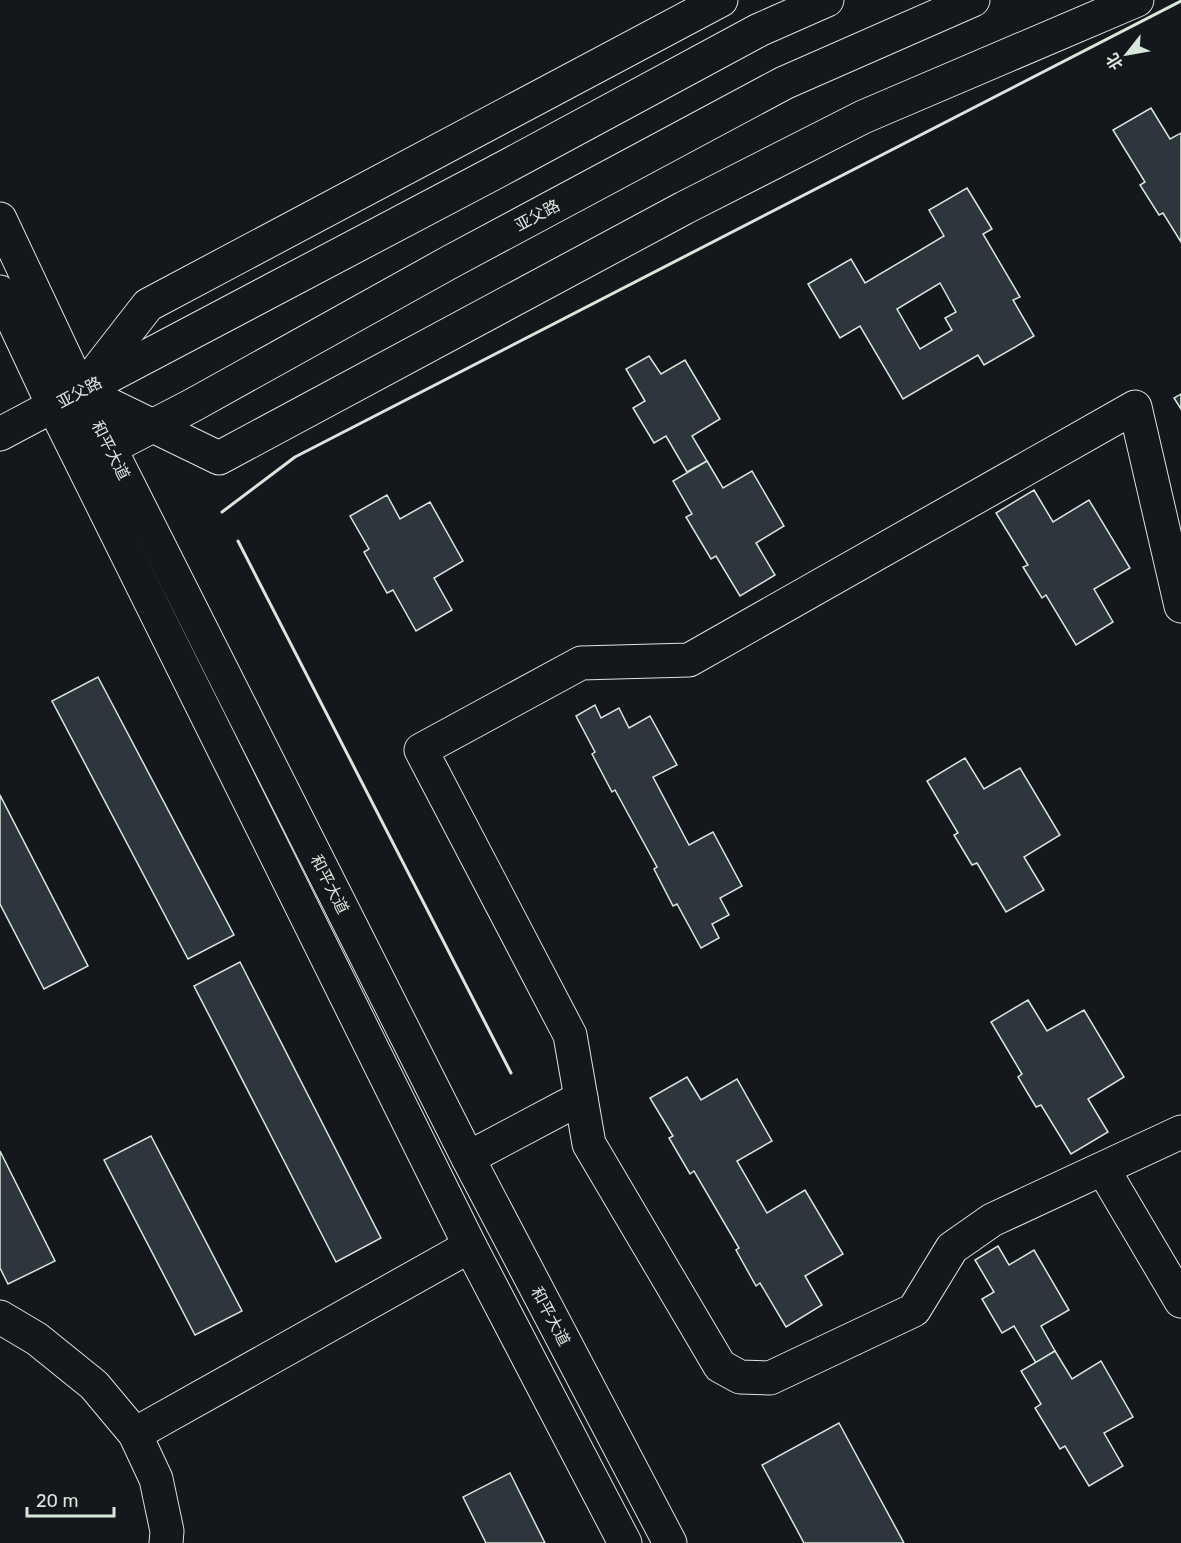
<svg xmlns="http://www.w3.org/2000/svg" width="1181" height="1543" font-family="Rubik,'Noto Sans SC',sans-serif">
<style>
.building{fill:#2c363c;stroke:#d8e6dc;stroke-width:1.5;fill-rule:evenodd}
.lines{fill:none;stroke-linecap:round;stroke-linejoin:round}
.minor-casing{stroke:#d8e6dc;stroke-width:35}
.major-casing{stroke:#d8e6dc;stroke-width:35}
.minor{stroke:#14181c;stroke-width:33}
.major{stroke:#14181c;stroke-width:33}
.wall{stroke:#d8e6dc;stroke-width:3}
.labels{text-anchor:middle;stroke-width:4.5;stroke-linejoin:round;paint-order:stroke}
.street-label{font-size:16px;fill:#d8e6dc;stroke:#14181c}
</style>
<rect width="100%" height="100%" fill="#14181c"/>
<g class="building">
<polygon points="1151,108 1170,139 1181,133 1181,242 1163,213 1159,215 1140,185 1145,182 1113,130"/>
<path d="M 967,188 L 992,229 L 983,234 L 1020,297 L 1013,300 L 1034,336 L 984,365 L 978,355 L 903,399 L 860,326 L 840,338 L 808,284 L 851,259 L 865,283 L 944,236 L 929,210 ZM 940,283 L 956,312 L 945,318 L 952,330 L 920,349 L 897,309 Z"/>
<polygon points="649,356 661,374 685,360 720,419 692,436 707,461 687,472 666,436 654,443 633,408 645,401 626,369"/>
<polygon points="1181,394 1181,409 1174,398"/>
<polygon points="707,461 723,488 752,471 784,526 756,543 775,575 740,596 716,556 711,559 686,517 692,514 673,481"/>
<polygon points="1034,490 1053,522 1089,500 1130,568 1094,589 1113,622 1076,645 1046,595 1042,598 1023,567 1028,565 996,513"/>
<polygon points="387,495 400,519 430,502 463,561 434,578 452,610 416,631 393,590 387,593 364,552 369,549 350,516"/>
<polygon points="98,677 234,935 188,959 52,701"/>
<polygon points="595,705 601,718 619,708 629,728 650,716 677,765 653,777 689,845 713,832 742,886 720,898 729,915 712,924 719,938 701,948 677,904 673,906 654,869 657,867 615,790 612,792 592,754 595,752 576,716"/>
<polygon points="965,758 984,789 1020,768 1060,835 1024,857 1044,890 1006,912 977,863 972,865 954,835 958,833 927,781"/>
<polygon points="0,795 88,966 44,989 0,904"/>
<polygon points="240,962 381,1238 336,1262 194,986"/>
<polygon points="1028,1000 1047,1031 1084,1010 1124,1077 1088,1099 1108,1132 1071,1154 1041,1105 1036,1107 1018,1077 1022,1074 991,1022"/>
<polygon points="687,1077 701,1100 737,1079 772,1141 737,1161 767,1213 805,1190 843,1254 805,1276 822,1305 786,1327 760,1283 756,1286 736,1250 739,1248 694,1171 690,1174 669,1138 673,1136 650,1098"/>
<polygon points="151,1136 242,1311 195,1335 104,1160"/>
<polygon points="0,1151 55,1261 8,1284 0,1268"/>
<polygon points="998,1246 1009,1265 1034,1250 1069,1310 1041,1326 1055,1351 1036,1363 1014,1326 1002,1333 982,1299 994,1292 975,1260"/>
<polygon points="1055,1351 1072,1379 1101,1361 1133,1417 1104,1433 1123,1466 1089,1486 1065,1446 1060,1449 1035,1408 1041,1404 1021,1371"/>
<polygon points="839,1423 904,1543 804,1543 762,1465"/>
<polygon points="510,1473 545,1543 486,1543 463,1497"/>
</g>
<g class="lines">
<g class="minor-casing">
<g id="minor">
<polyline points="81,391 219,458 684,208 863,117 1137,0"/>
<polyline points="0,434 81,391 148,305 721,0"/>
<polyline points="1181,606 1135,407 689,660 581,663 421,750 570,1035 589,1144 720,1366 740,1377 770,1378 914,1310 952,1248 992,1220 1181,1132"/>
<polyline points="468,1158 581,1098"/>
<polyline points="1103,1169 1181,1301"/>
<polyline points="0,1317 37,1339 94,1385 135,1434 156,1479 167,1531 166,1543"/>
<polyline points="135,1434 470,1246"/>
</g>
</g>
<g class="major-casing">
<g id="major">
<polyline points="0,219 81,391 468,1158 670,1543"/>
<polyline points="0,292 53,405 470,1246 625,1543"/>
<polyline points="81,391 509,165 759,30 827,0"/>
<polyline points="110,448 193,405 450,262 784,83 973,0"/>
</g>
</g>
<use href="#minor" class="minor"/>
<use href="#major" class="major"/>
<g class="wall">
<polyline points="222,512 295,457 1181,1"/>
<polyline points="238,541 511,1073"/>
</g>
</g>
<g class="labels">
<g class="street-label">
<text transform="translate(537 215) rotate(-28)" y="6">亚父路</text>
<text transform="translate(79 392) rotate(-28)" y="6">亚父路</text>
<text transform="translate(111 450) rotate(63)" y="6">和平大道</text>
<text transform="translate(330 884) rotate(63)" y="6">和平大道</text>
<text transform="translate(551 1316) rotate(62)" y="6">和平大道</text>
</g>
</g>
<g transform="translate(1127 54) rotate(239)" stroke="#14181c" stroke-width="4.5" paint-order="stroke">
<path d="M0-4.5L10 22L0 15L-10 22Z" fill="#d8e6dc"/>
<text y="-9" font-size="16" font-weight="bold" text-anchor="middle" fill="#d8e6dc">北</text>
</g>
<path d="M27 1507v9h87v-9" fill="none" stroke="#d8e6dc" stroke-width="3"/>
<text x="36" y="1507" font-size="18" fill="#d8e6dc" stroke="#14181c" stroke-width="4.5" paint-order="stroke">20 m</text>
</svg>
